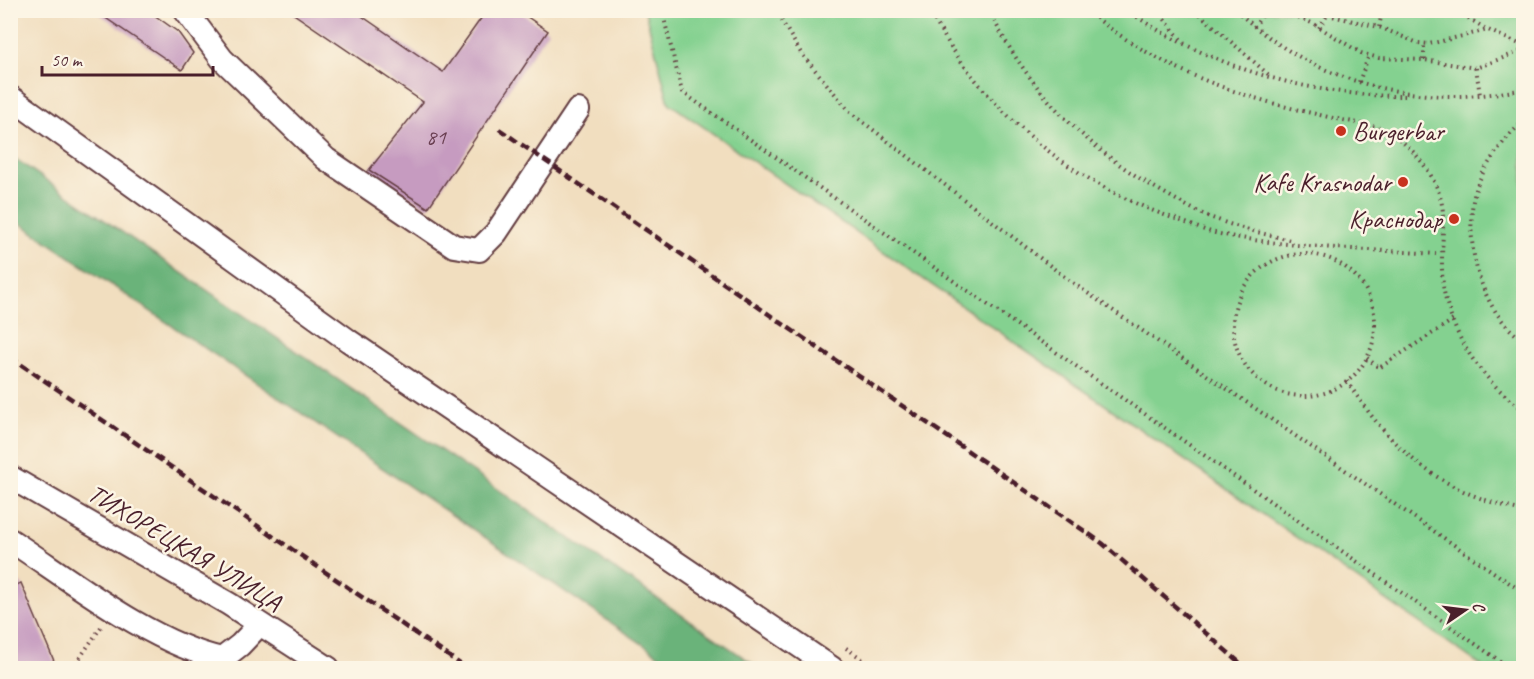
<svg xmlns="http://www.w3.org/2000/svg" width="1534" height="679" font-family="Caveat,sans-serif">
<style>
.green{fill:#84d190;stroke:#67785e;stroke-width:1.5}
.forest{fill:#6bb37a;stroke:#5a6952;stroke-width:1.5}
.building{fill:#c69bc0}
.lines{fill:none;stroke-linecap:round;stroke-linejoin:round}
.minor-casing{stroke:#633c41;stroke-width:26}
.path{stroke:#633c41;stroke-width:4;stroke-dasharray:1.5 4.5;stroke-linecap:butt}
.minor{stroke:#fff;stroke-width:22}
.rail{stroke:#4a1f2b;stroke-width:4.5;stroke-dasharray:9 4.5;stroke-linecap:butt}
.poi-dot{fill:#c8321e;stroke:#fcf5e5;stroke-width:2}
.labels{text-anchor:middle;stroke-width:5;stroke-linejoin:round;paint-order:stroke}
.number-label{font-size:22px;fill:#693e50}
.poi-label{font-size:26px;fill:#4a1f2b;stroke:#fcf5e5;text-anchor:end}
.street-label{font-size:26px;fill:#4a1f2b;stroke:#fcf5e5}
</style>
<rect width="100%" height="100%" fill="#fcf5e5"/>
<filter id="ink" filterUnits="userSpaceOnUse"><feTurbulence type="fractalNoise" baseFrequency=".0167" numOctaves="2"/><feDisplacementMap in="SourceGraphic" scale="12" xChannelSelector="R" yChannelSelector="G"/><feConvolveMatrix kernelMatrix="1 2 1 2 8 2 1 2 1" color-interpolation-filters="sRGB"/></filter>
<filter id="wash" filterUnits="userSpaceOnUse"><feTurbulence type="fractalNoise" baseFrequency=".008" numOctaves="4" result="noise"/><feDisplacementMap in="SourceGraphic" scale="24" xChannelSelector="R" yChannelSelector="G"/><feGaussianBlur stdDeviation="1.35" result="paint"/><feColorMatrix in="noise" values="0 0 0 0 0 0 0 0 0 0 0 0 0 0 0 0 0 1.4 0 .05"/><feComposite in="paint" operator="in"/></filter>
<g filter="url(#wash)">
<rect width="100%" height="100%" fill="#f1debf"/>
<polygon class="green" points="645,11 1523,11 1523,668 1485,668 669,103"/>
<polygon class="forest" points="10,156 11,156 759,668 678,668 11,217"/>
<g id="blocks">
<g class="building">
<polygon points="94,10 147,10 178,32 193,53 182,70"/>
<polygon points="288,10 353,10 443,72 487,10 517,10 548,31 428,208 369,170 423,102"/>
<polygon points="21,583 57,668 10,668 10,587"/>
</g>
</g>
</g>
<g filter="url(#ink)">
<use href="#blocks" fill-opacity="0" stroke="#633c41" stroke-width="1.5"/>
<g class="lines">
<g class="minor-casing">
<g id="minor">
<polyline points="185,10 222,59 326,159 454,246 479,250 496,233 578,110"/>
<polyline points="10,97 349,341 832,668"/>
<polyline points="10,477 229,604 328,668"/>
<path d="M 10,540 C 71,580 152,644 222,659 L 240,645 L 259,625"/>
</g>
</g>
<g class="path">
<polyline points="662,10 682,92 1510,668"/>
<polyline points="775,10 801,53 850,112 1070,281 1524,593"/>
<path d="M 929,10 C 982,109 1071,184 1176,219 C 1189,224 1202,230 1215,233 C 1283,248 1366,249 1436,254"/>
<path d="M 989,10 C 1028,91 1089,151 1166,194 C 1182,203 1198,213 1215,219 C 1239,228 1264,234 1290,240"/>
<path d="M 1087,10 C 1152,66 1235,96 1316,114 C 1339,120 1362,123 1384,129 C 1412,144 1441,179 1443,213 C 1444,243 1438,275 1447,304 C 1459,348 1487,384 1524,410"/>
<path d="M 1127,10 C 1207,66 1309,97 1406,96"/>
<polyline points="1157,10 1184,43"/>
<polyline points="1195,10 1269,75"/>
<path d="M 1236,10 C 1313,84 1420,110 1524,89"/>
<polyline points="1282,10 1314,24 1361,53 1379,58 1424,60 1476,68 1524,50"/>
<polyline points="1323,10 1332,16 1379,27 1418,43 1429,44 1488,30"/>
<polyline points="1378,10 1389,13 1458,12"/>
<polyline points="1458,12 1488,30 1524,46"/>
<polyline points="1254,27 1266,10"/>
<polyline points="1379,27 1382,12"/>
<polyline points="1319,28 1328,14"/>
<polyline points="1424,60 1424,44"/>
<polyline points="1476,68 1480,95"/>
<polyline points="1359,82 1369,55"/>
<path d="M 1524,121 C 1503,139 1477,174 1473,201 C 1466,251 1481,311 1524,341"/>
<circle cx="1304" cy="325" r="71"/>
<polyline points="1367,358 1379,368 1453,320"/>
<path d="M 1347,381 C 1393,452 1439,492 1524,511"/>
<polyline points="846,648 876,668"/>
<polyline points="73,668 101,627"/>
</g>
<use href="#minor" class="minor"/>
<g class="rail">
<polyline points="499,129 1102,543 1246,668"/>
<polyline points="10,357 466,668"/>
</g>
</g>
</g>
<g class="poi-dot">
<circle cx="1341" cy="131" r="6"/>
<circle cx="1403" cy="182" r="6"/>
<circle cx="1454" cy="219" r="6"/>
</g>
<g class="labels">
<g class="number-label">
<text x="436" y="144">81</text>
</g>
<g class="poi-label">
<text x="1353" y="140" text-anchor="start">Burgerbar</text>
<text x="1391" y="191">Kafe Krasnodar</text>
<text x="1442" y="228">Краснодар</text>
</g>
<g class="street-label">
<text transform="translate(185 547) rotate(31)" y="9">ТИХОРЕЦКАЯ УЛИЦА</text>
</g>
</g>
<rect width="1534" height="679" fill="none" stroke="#fcf5e5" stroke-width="36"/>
<g transform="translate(1465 610) rotate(76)" stroke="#fcf5e5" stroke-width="4.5" paint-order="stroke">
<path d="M0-4.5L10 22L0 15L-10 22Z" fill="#4a1f2b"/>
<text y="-9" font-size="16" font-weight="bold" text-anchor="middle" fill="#4a1f2b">С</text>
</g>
<path d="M42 66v9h171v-9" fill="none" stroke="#4a1f2b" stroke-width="3"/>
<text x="51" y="66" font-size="18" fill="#4a1f2b" stroke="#fcf5e5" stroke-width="4.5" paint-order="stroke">50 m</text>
</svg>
